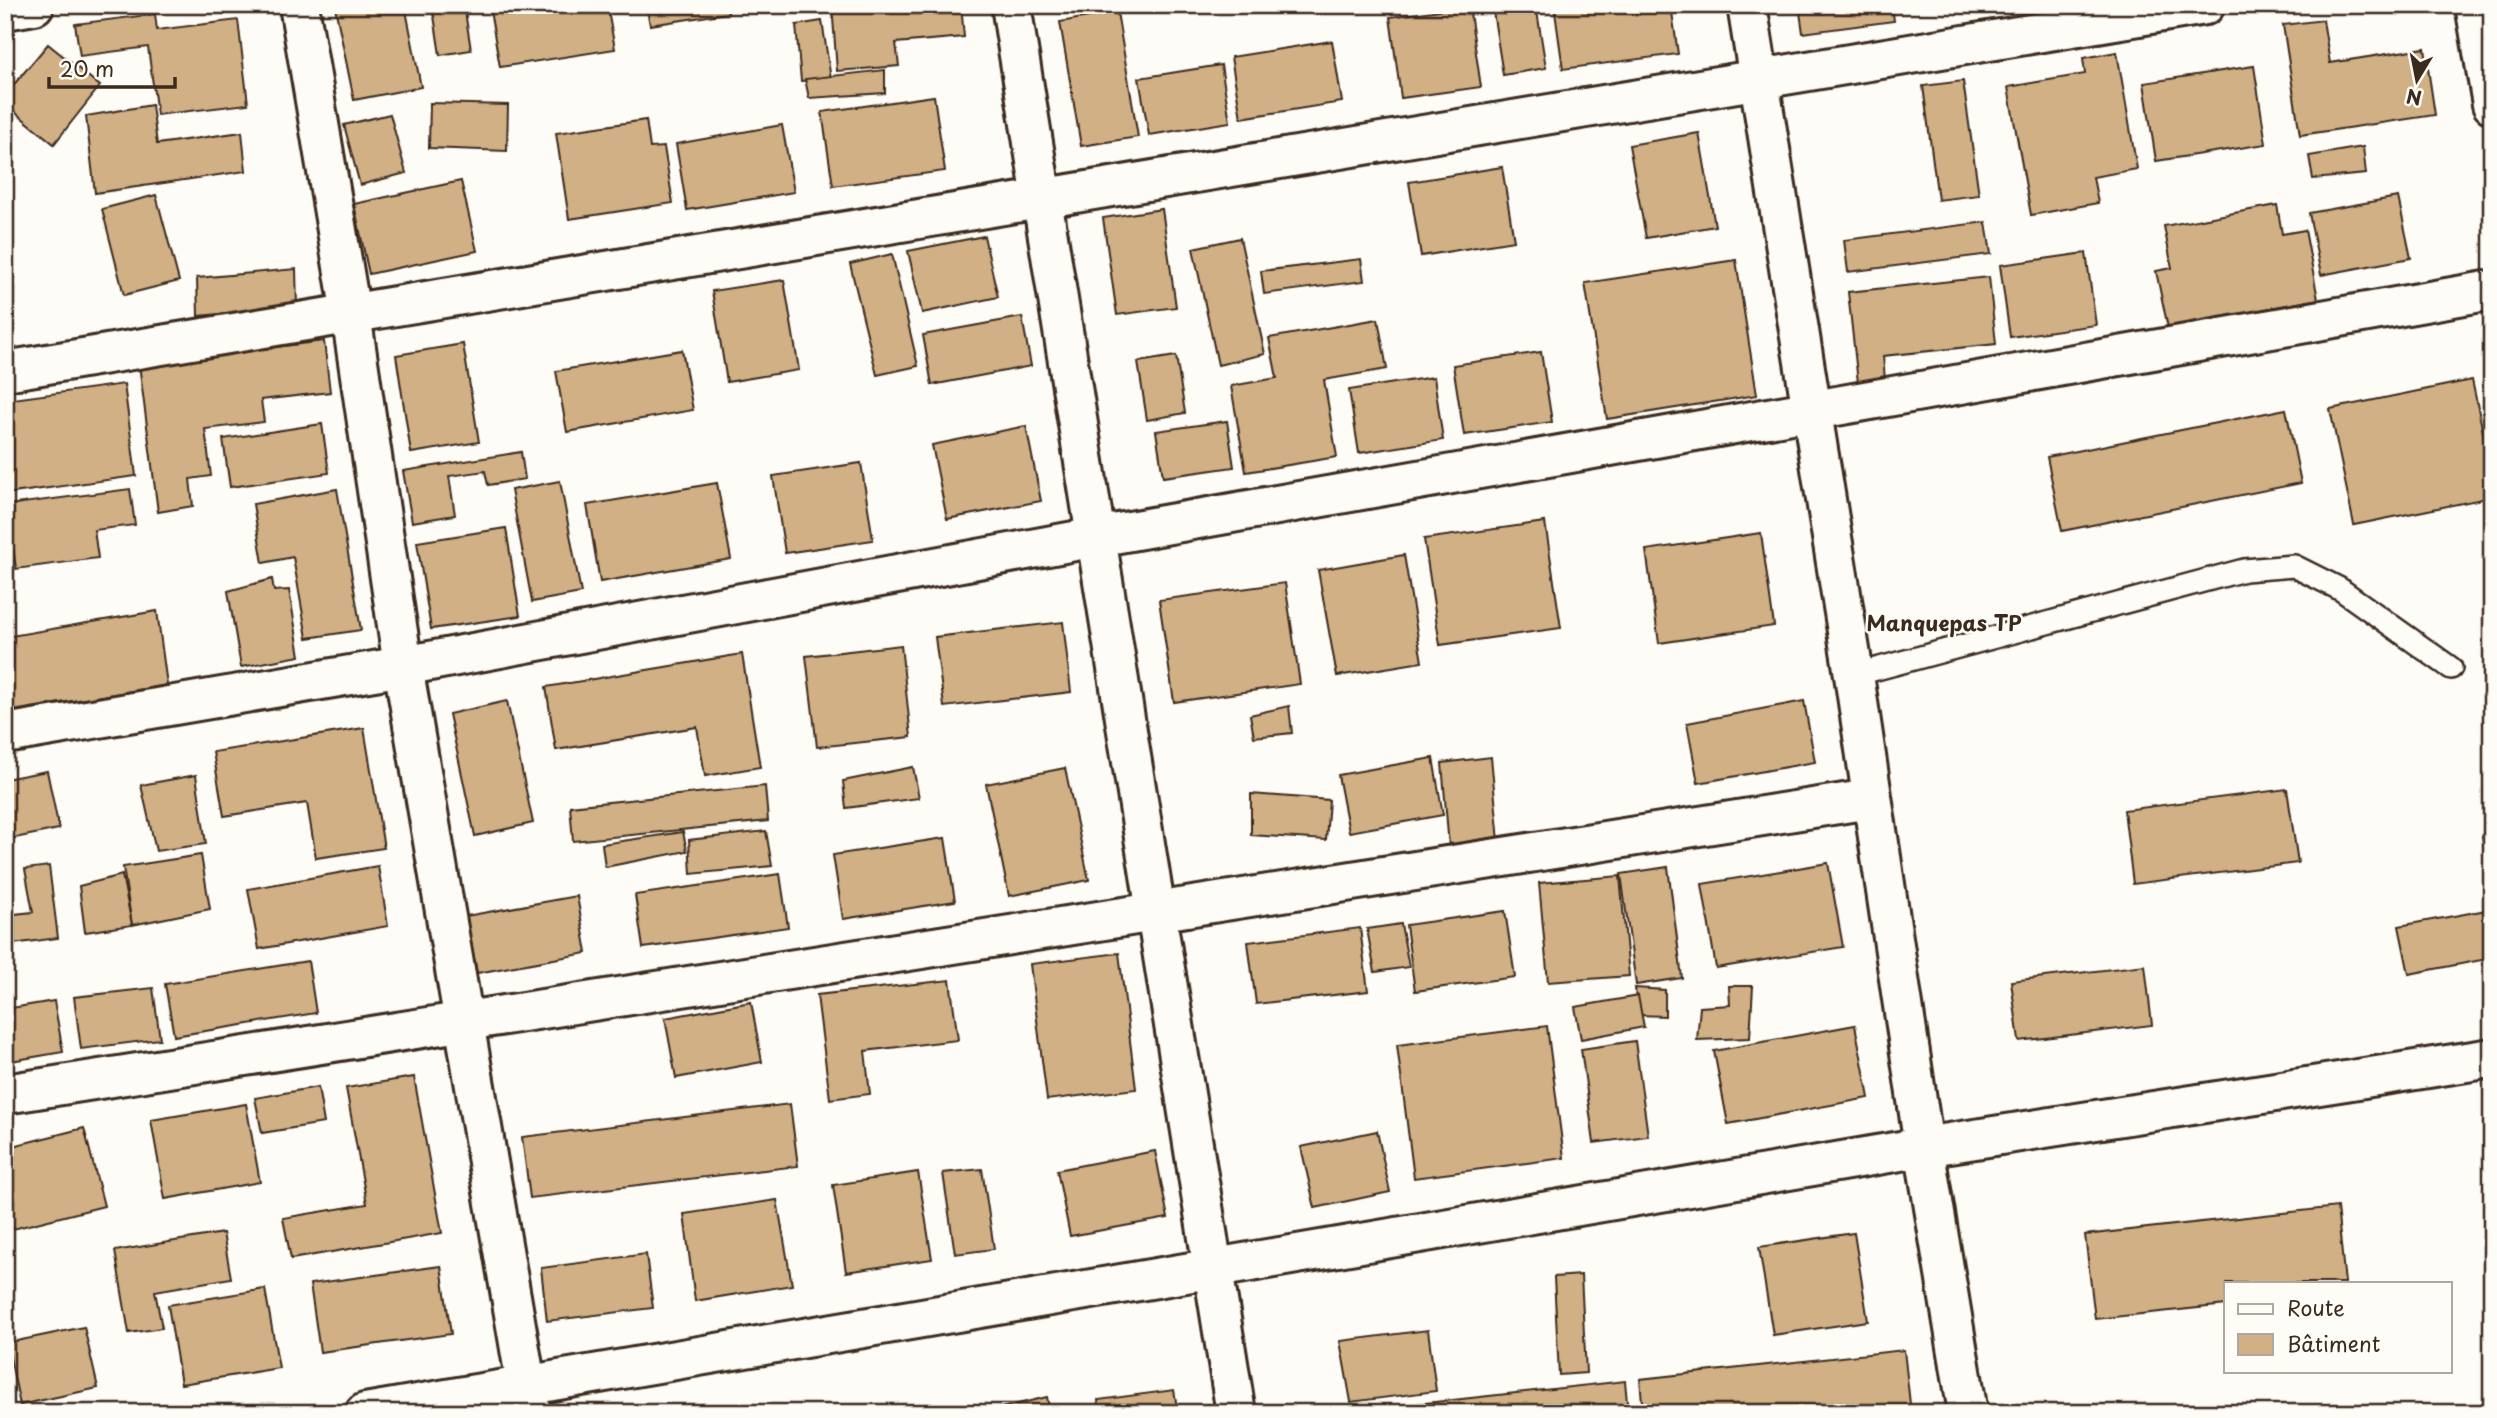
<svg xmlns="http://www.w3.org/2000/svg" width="2497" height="1418" font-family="'Playpen Sans',sans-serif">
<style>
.building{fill:#d2b085;stroke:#3b2a1e;stroke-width:2}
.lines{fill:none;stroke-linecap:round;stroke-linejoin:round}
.lane-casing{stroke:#3b2a1e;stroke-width:26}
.street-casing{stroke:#3b2a1e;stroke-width:44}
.secondary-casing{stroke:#3b2a1e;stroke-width:44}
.lane{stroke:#fdfcf7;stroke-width:21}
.street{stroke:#fdfcf7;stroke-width:38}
.secondary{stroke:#fdfcf7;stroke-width:38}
.labels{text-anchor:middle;stroke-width:5;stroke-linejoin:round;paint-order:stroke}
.quarter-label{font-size:21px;font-weight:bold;fill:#3b2a1e;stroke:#fdfcf7}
</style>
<rect width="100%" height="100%" fill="#fdfcf7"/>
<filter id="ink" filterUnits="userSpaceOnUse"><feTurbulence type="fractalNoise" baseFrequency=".0143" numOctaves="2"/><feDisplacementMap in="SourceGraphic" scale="14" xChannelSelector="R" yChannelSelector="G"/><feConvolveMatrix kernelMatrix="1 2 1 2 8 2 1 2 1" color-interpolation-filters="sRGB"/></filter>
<g filter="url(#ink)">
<g class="building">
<polygon points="345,5 405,5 421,87 354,100 335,7"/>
<polygon points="464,5 471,50 440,55 433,9"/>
<polygon points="489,5 607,5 615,49 500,67"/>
<polygon points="646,5 727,5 728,13 650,25"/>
<polygon points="832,5 961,5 964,37 896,43 899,66 837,71"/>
<polygon points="1492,5 1536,5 1546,68 1503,75"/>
<polygon points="1554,5 1671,5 1678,54 1563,69"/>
<polygon points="1799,5 1892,5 1894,21 1803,33"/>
<polygon points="1469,6 1481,87 1401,98 1390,17"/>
<polygon points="1117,12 1138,137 1081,146 1060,22"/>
<polygon points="155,14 157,30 238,20 248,104 157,115 148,47 80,56 75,24"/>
<polygon points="2323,20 2330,63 2425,48 2435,115 2300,135 2283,25"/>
<polygon points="822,21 831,79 801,81 796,25"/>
<polygon points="1332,41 1342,102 1241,118 1231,57"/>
<polygon points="48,44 100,86 54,144 5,104 5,95"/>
<polygon points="2117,52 2137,169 2093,177 2098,203 2031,215 2008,87 2085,74 2083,58"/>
<polygon points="1221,65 1230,122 1149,135 1139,78"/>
<polygon points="2254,66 2266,144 2156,161 2144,83"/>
<polygon points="885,70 885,93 809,98 805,79"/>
<polygon points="1963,81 1979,195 1938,200 1923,86"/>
<polygon points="934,96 945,171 833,186 822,112"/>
<polygon points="430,103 508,105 507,151 429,148"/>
<polygon points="152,105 157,144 242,132 246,171 95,193 86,116"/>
<polygon points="390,114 406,173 360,185 344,125"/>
<polygon points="646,120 650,148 664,147 673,203 569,219 556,133"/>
<polygon points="782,125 794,192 687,210 676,144"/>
<polygon points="1699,133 1715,226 1646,238 1629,145"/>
<polygon points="2363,147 2366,174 2313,179 2309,156"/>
<polygon points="1502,167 1514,241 1421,256 1409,182"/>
<polygon points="461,181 477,251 369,274 354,204"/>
<polygon points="156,195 179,281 124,295 102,209"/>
<polygon points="2398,197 2411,258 2321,275 2309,213"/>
<polygon points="2277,205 2282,234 2305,230 2318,299 2168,328 2156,271 2172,268 2164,226"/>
<polygon points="1162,209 1176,307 1117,315 1103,218"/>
<polygon points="1986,222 1991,254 1848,272 1844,240"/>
<polygon points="984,236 998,297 922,313 908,251"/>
<polygon points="1240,238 1265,354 1218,365 1193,248"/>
<polygon points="2086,253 2096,325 2010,337 2000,265"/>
<polygon points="892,254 918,366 877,375 850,264"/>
<polygon points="1361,259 1364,281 1264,294 1261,271"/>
<polygon points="1736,260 1757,395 1607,419 1585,283"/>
<polygon points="296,269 297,307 198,316 197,278"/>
<polygon points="1989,277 1996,344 1883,356 1885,380 1858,383 1848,292"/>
<polygon points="784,280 799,370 727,382 712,291"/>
<polygon points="1022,317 1031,366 932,385 923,335"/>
<polygon points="1378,319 1387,369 1324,380 1337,457 1246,472 1231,386 1277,378 1269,338"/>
<polygon points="324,341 330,392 261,400 264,422 205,429 211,476 190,479 193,506 158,512 139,364"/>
<polygon points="463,344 479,442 411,453 396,355"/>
<polygon points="682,350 693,410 567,432 556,371"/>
<polygon points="1541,352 1552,422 1464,435 1453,365"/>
<polygon points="1176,356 1185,413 1147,420 1138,362"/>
<polygon points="1434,377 1443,440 1359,453 1349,390"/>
<polygon points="2472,380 2492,475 2492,497 2354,525 2330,409"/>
<polygon points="124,384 136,476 5,494 5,400"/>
<polygon points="2286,409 2301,483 2062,531 2047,457"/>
<polygon points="1227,421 1234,467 1163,477 1156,431"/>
<polygon points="322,424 329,473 230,487 223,439"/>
<polygon points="1026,426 1041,501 947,519 932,445"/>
<polygon points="521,452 525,479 488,485 485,471 449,476 455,515 412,522 403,471"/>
<polygon points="861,463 873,540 785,553 773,476"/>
<polygon points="560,481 581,593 532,602 511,490"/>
<polygon points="717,483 731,559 600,582 587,505"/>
<polygon points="130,489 135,525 94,530 98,558 16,569 7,505"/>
<polygon points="337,489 361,630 307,638 293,557 263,563 253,504"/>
<polygon points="1545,522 1561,628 1440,645 1424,539"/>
<polygon points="506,528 520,616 431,629 417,542"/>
<polygon points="1761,533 1774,626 1659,643 1646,550"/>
<polygon points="1404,555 1422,662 1337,676 1318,570"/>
<polygon points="272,579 274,591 289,590 300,656 241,667 228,591"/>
<polygon points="1285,583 1300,684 1174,702 1159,600"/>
<polygon points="157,611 167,685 7,712 5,637"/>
<polygon points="1063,622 1071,692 944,707 935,637"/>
<polygon points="901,645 911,737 817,747 806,656"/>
<polygon points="742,654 760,767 705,776 697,727 556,750 546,687"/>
<polygon points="507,701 533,823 475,836 449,714"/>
<polygon points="1804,701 1815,762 1698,783 1687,723"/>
<polygon points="1289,706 1292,733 1254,737 1250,715"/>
<polygon points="364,728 384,848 316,858 307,803 224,816 213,752"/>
<polygon points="1491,757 1499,841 1449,847 1442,763"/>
<polygon points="1433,758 1443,815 1349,832 1338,775"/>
<polygon points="913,767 919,798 846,808 843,781"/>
<polygon points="1065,768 1089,880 1009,896 986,784"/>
<polygon points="47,771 59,829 5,840 5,779"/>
<polygon points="196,775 206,844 156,851 141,785"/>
<polygon points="765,786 768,821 573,841 570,806"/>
<polygon points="2287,789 2298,863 2133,884 2124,810"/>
<polygon points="1251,794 1329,800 1326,840 1251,835"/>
<polygon points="766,831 772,866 691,874 689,840"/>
<polygon points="683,832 687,851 605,867 602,844"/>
<polygon points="2492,834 2492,889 2482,836"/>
<polygon points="945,838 955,901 843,919 833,855"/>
<polygon points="201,855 210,909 132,925 123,867"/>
<polygon points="1828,863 1843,947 1716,968 1702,884"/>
<polygon points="49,866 58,938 5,945 5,915 33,912 25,869"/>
<polygon points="378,866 388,926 259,949 248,889"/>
<polygon points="1668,867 1682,978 1636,985 1621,874"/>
<polygon points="780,874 788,927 643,948 635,895"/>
<polygon points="122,875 132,925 85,932 79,886"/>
<polygon points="1620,876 1629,976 1548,982 1539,883"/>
<polygon points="577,896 587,953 477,973 466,916"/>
<polygon points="2492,909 2492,958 2409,974 2399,926"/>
<polygon points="1505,911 1515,977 1415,991 1406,925"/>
<polygon points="1401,924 1409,967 1375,972 1367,929"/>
<polygon points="1360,928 1368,991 1256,1004 1248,942"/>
<polygon points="1119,953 1136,1089 1047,1100 1030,964"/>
<polygon points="308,961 316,1013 174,1036 165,984"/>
<polygon points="2145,965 2152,1025 2019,1041 2011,981"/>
<polygon points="950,980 958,1040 865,1051 870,1094 830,1099 817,995"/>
<polygon points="1729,986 1753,986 1750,1038 1697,1040 1700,1007 1730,1005"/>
<polygon points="153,988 160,1039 81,1049 74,997"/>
<polygon points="1635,988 1665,990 1665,1016 1638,1015"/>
<polygon points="1638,996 1644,1027 1581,1039 1575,1007"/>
<polygon points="54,1001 63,1052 5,1062 5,1009"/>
<polygon points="751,1002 762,1062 676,1078 665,1018"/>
<polygon points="1855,1025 1869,1098 1728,1124 1714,1051"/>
<polygon points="1547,1026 1564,1158 1414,1178 1397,1045"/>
<polygon points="1635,1041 1648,1136 1594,1143 1581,1049"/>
<polygon points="414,1077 442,1233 291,1259 283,1218 367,1204 346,1088"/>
<polygon points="318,1087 324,1123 262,1133 255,1098"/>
<polygon points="246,1104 260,1182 165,1199 151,1120"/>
<polygon points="790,1104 798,1166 530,1198 522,1137"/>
<polygon points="84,1128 104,1206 5,1231 5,1148"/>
<polygon points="1377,1131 1390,1192 1315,1208 1301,1147"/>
<polygon points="1155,1151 1168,1218 1070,1236 1057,1170"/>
<polygon points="982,1169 994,1249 955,1254 943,1173"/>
<polygon points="918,1172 932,1259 846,1272 833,1185"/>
<polygon points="777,1200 792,1285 695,1301 684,1214"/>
<polygon points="2337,1207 2345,1283 2226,1283 2226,1305 2095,1319 2085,1235"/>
<polygon points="223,1233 231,1278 155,1291 162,1328 129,1333 115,1251"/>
<polygon points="1854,1233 1868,1321 1773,1335 1759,1247"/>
<polygon points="646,1254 653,1308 547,1321 541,1268"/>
<polygon points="441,1266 451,1334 320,1352 310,1284"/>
<polygon points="1581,1275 1586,1373 1559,1375 1554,1277"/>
<polygon points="265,1289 279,1368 181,1384 168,1305"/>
<polygon points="84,1327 98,1388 20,1405 7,1343"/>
<polygon points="1428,1330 1436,1391 1351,1402 1340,1341"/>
<polygon points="1904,1350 1911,1413 1643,1413 1640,1379"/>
<polygon points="1625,1381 1628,1413 1372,1413 1372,1409"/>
<polygon points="1174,1390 1178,1413 1100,1413 1098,1400"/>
<polygon points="1047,1397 1050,1413 984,1412"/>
</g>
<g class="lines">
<g class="lane-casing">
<polyline id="lane" points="1854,675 2244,570 2294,566 2340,589 2451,668"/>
</g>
<g class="street-casing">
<g id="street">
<polyline points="1011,5 1236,1413"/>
<polyline points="1747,5 1854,675 1924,1147 1968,1413"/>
<polyline points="2475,5 2492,104"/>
<polyline points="5,371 2205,5"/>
<polyline points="5,734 403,666 1096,537 2492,290"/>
<polyline points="5,1094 1870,799"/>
<polyline points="365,1413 1924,1147 2492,1058"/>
</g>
</g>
<g class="secondary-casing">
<g id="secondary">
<polyline points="299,5 351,314 403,666 531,1413"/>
<polyline points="5,10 34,5"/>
</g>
</g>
<use href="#lane" class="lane"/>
<use href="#street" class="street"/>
<use href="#secondary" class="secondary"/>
</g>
</g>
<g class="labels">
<g class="quarter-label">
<text x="1944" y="631">Manquepas TP</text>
</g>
</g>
<rect width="2497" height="1418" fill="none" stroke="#fdfcf7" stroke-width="28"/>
<rect x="14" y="14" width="2469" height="1390" fill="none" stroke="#3b2a1e" stroke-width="2.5" filter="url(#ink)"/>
<rect x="2224" y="1282" width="228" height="91" fill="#fdfcf7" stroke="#afa8a0" stroke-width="2"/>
<rect x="2238" y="1304" width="35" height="10" fill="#fdfcf7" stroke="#afa8a0" stroke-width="2"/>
<text x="2287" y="1316" font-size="21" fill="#3b2a1e">Route</text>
<rect x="2238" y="1334" width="35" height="21" fill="#d2b085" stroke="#afa8a0" stroke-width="2"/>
<text x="2287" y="1352" font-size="21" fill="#3b2a1e">Bâtiment</text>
<g transform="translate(2417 80) rotate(190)" stroke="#fdfcf7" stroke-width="5" paint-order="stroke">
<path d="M0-5L12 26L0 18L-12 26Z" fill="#3b2a1e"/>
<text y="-10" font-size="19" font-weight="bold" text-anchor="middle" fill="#3b2a1e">N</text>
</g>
<path d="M49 77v10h126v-10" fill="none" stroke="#3b2a1e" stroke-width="3.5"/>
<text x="60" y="77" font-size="21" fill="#3b2a1e" stroke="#fdfcf7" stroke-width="5" paint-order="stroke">20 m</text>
</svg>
